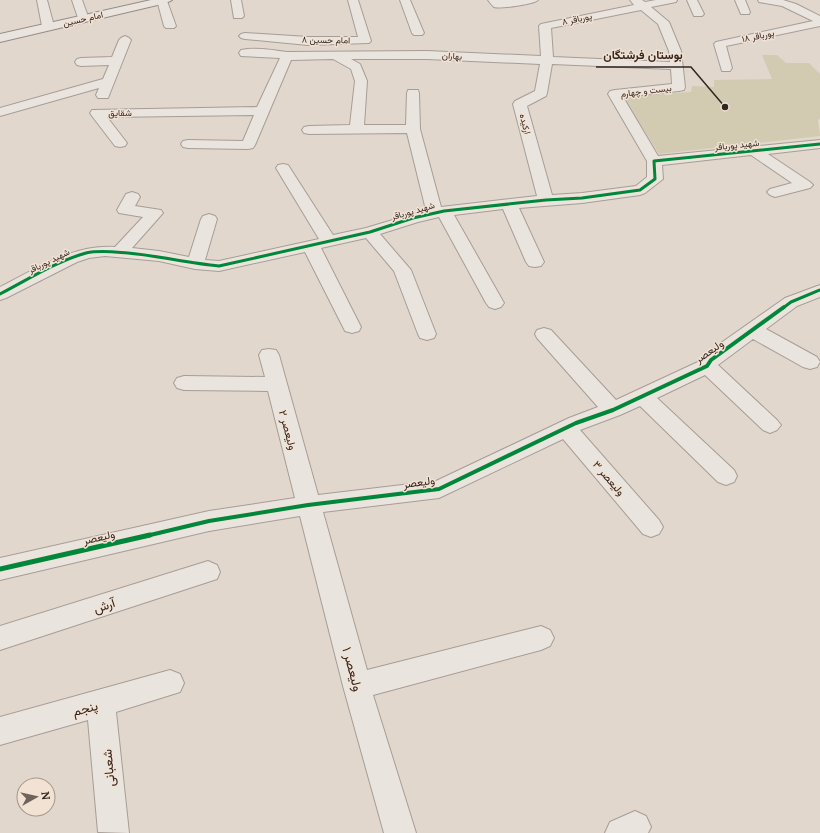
<svg xmlns="http://www.w3.org/2000/svg" width="820" height="833" font-family="Lora,Vazirmatn,serif">
<style>
.green{fill:#d2cbb1}
.lines{fill:none;stroke-linecap:round;stroke-linejoin:round}
.street-casing{stroke:#a69d96;stroke-width:2}
.secondary-casing{stroke:#968c86;stroke-width:2}
.street{fill:#eae4de;fill-rule:evenodd}
.secondary{fill:#eae4de;fill-rule:evenodd}
.cycleway-far2-casing{stroke:#f1e2d4;stroke-width:5}
.cycleway-far1-casing{stroke:#f1e2d4;stroke-width:6}
.cycleway-casing{stroke:#f1e2d4;stroke-width:8}
.cycleway-far2{stroke:#00873e;stroke-width:3}
.cycleway-far1{stroke:#00873e;stroke-width:4}
.cycleway{stroke:#00873e;stroke-width:5}
.labels{text-anchor:middle;stroke-width:3;stroke-linejoin:round;paint-order:stroke}
.far-street-label{font-size:9px;fill:#33251f;stroke:#f1e2d4}
.street-label{font-size:11px;fill:#33251f;stroke:#f1e2d4}
.near-street-label{font-size:13px;fill:#33251f;stroke:#f1e2d4}
.leader{fill:none;stroke:#33251f;stroke-width:1.5}
.callout-dot{fill:#33251f;stroke:#f1e2d4;stroke-width:1.5}
.callout-label{font-size:12px;text-anchor:middle;font-weight:bold;fill:#33251f;stroke:#f1e2d4;stroke-width:3;stroke-linejoin:round;paint-order:stroke}
</style>
<rect width="100%" height="100%" fill="#e1d7cd"/>
<polygon class="green" points="762,55 777,55 786,63 809,63 820,74 820,118 818,120 820,136 659,154 623,97 691,92 692,86 714,87 714,80 772,79"/>
<g class="lines">
<g class="street-casing">
<g id="street">
<polygon points="37,0 47,0 54,26 52,28 44,28 42,26"/>
<polygon points="72,0 82,0 89,19 87,21 79,21"/>
<polygon points="157,0 167,1 176,26 174,28 166,28 164,26"/>
<polygon points="231,0 241,0 244,16 242,18 234,18"/>
<polygon points="348,0 358,0 371,41 369,43 308,45 245,39 241,38 239,36 241,34 245,33 308,37 358,37"/>
<polygon points="400,0 410,0 424,33 422,35 414,35 412,33"/>
<path d="M 488,0 L 538,0 C 535,4 500,9 494,7 C 492,5 490,3 488,0 Z"/>
<path d="M 630,0 L 642,0 L 645,2 L 656,0 L 677,0 L 676,2 L 651,7 L 669,22 L 681,51 L 685,87 L 684,90 L 679,91 L 623,97 L 658,156 L 820,140 L 820,148 L 768,154 L 810,182 L 813,185 L 810,188 L 775,197 L 770,195 L 767,192 L 770,189 L 792,183 L 751,155 L 662,165 L 663,179 L 645,193 L 640,195 L 582,203 L 519,208 L 544,262 L 541,266 L 535,267 L 529,266 L 526,262 L 503,209 L 454,215 L 504,303 L 501,307 L 495,309 L 489,307 L 486,303 L 439,217 L 418,222 L 380,234 L 411,270 L 436,334 L 434,338 L 427,340 L 420,338 L 418,334 L 394,271 L 366,238 L 321,248 L 361,327 L 359,331 L 352,333 L 345,331 L 343,327 L 305,252 L 219,271 L 195,269 L 159,261 L 105,256 L 89,258 L 77,262 L 6,298 L 0,300 L 0,287 C 36,269 73,244 115,247 L 143,217 L 119,213 L 117,210 L 126,194 L 132,192 L 138,194 L 140,197 L 135,206 L 161,210 L 163,213 L 132,248 L 159,251 L 189,257 L 201,219 L 203,216 L 209,214 L 215,216 L 217,219 L 205,260 L 219,261 L 319,239 L 276,168 L 278,165 L 283,164 L 288,165 L 333,235 L 366,228 L 426,210 L 407,133 L 309,134 L 304,133 L 302,130 L 304,127 L 309,126 L 350,125 L 355,81 L 351,69 L 333,59 L 291,60 L 255,145 L 253,148 L 248,149 L 188,148 L 183,147 L 181,144 L 183,141 L 188,140 L 243,141 L 254,115 L 107,117 L 127,143 L 125,146 L 120,147 L 115,146 L 92,116 L 90,113 L 92,110 L 257,107 L 280,58 L 241,56 L 239,53 L 241,50 C 255,47 272,50 287,52 L 427,51 L 541,56 L 539,26 L 541,24 L 634,5 ZM 641,10 L 658,24 L 669,51 L 670,62 L 553,57 L 551,28 ZM 351,59 L 427,59 L 540,64 L 535,91 L 515,101 L 513,104 L 537,196 L 441,207 L 420,129 L 419,93 L 418,90 L 408,90 L 407,93 L 406,125 L 364,125 L 367,81 L 360,64 ZM 552,64 L 671,69 L 672,84 L 615,90 L 610,91 L 608,94 L 647,161 L 647,177 L 636,186 L 582,193 L 552,195 L 527,106 L 546,96 L 547,93 Z"/>
<polygon points="687,0 697,0 704,14 702,16 694,16"/>
<polygon points="735,0 745,0 750,12 749,14 741,14"/>
<polygon points="758,0 783,0 796,4 820,16 820,26 726,46 732,68 730,71 722,71 714,44 716,42 813,21 782,6 759,2"/>
<polygon points="125,36 129,38 131,40 108,98 98,98 96,95 99,88 0,116 0,108 103,79 109,65 81,66 77,65 75,62 77,59 81,58 112,57 119,40 121,38"/>
<polygon points="820,285 820,297 797,306 766,329 817,357 820,362 817,367 810,369 803,367 753,339 718,365 777,420 781,425 777,430 770,433 763,430 705,375 657,398 734,470 737,476 734,482 726,485 718,482 640,406 620,415 580,430 659,520 663,527 659,534 651,537 643,534 563,439 439,498 323,512 367,670 541,626 550,630 554,638 550,646 541,650 373,695 416,833 384,833 343,686 300,516 209,531 0,580 0,558 209,511 295,498 268,391 184,390 177,388 174,383 177,378 184,376 265,377 259,355 262,350 269,349 276,350 279,355 318,495 436,481 569,418 598,407 537,338 535,334 537,330 544,328 551,330 616,400 700,361 704,355 785,298"/>
<polygon points="208,561 217,565 220,572 217,579 0,650 0,626"/>
<polygon points="170,670 180,674 184,683 180,692 116,712 129,833 98,832 88,720 0,745 0,717"/>
<polygon points="635,811 646,816 651,827 648,833 605,833 610,822"/>
</g>
</g>
<g class="secondary-casing">
<polygon id="secondary" points="151,0 172,0 166,3 0,42 0,34"/>
</g>
<use href="#street" class="street"/>
<use href="#secondary" class="secondary"/>
<g class="cycleway-far2-casing">
<g id="cycleway-far2">
<path d="M 0,294 C 27,280 57,261 86,253 C 100,250 114,252 128,253 C 159,256 188,263 219,266 L 370,232 L 413,218 L 444,211 L 546,200 L 582,198 L 640,190 L 655,179 L 654,161 L 820,144"/>
<polyline points="783,308 791,302 820,290"/>
</g>
</g>
<g class="cycleway-far1-casing">
<polyline id="cycleway-far1" points="146,536 209,521 308,505 439,489 576,423 613,410 707,366 711,360 784,307"/>
</g>
<g class="cycleway-casing">
<polyline id="cycleway" points="0,569 150,535"/>
</g>
<use href="#cycleway-far2" class="cycleway-far2"/>
<use href="#cycleway-far1" class="cycleway-far1"/>
<use href="#cycleway" class="cycleway"/>
</g>
<g class="labels">
<g class="far-street-label">
<text transform="translate(83 19) rotate(-13)" y="3">امام حسین</text>
<text transform="translate(577 19) rotate(-12)" y="3">پورباقر ۸</text>
<text transform="translate(758 36) rotate(-12)" y="3">پورباقر ۱۸</text>
<text transform="translate(326 40) rotate(1)" y="3">امام حسین ۸</text>
<text transform="translate(452 56) rotate(3)" y="3">بهاران</text>
<text transform="translate(646 91) rotate(-7)" y="3">بیست و چهارم</text>
<text transform="translate(120 113) rotate(-1)" y="3">شقایق</text>
<text transform="translate(525 124) rotate(75)" y="3">ارکیده</text>
<text transform="translate(737 145) rotate(-6)" y="3">شهید پورباقر</text>
<text transform="translate(413 211) rotate(-16)" y="3">شهید پورباقر</text>
<text transform="translate(49 261) rotate(-26)" y="3">شهید پورباقر</text>
</g>
<g class="street-label">
<text transform="translate(709 351) rotate(-35)" y="4">ولیعصر</text>
<text transform="translate(288 430) rotate(75)" y="4">ولیعصر ۲</text>
<text transform="translate(609 478) rotate(49)" y="4">ولیعصر ۳</text>
<text transform="translate(419 482) rotate(-8)" y="4">ولیعصر</text>
<text transform="translate(99 537) rotate(-13)" y="4">ولیعصر</text>
</g>
<g class="near-street-label">
<text transform="translate(104 605) rotate(-18)" y="5">آرش</text>
<text transform="translate(353 669) rotate(75)" y="5">ولیعصر ۱</text>
<text transform="translate(85 708) rotate(-15)" y="5">پنجم</text>
<text transform="translate(108 768) rotate(-95)" y="5">شعبانی</text>
</g>
</g>
<path class="leader" d="M725 107L691 67H596"/>
<circle class="callout-dot" cx="725" cy="107" r="4"/>
<g class="callout-label">
<text x="643" y="59">بوستان فرشتگان</text>
</g>
<g transform="translate(36 797) rotate(82)"><circle r="19" fill="#f1e2d4" stroke="#a5968c"/>
<path d="M0-3L7 15L0 10L-7 15Z" fill="#70635c"/>
<text y="-6" font-size="11" font-weight="bold" text-anchor="middle" fill="#33251f">N</text>
</g>
</svg>
